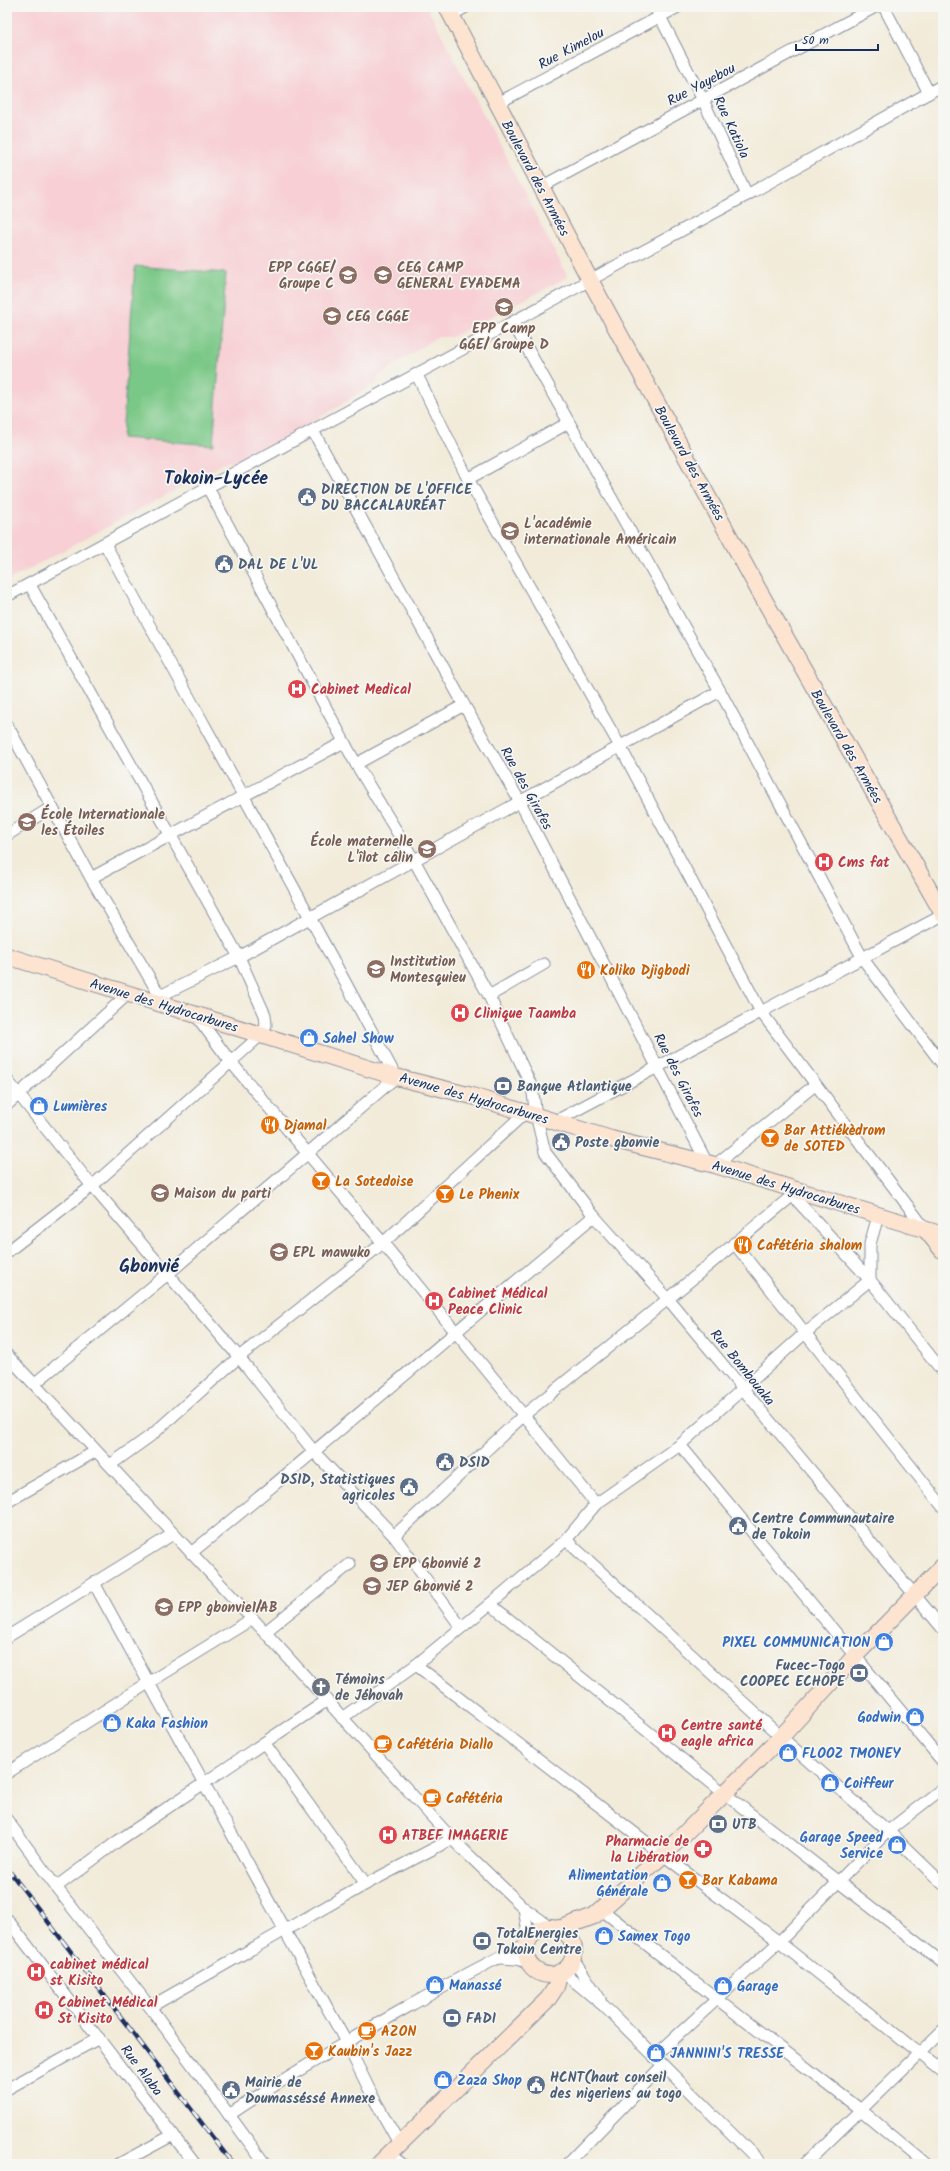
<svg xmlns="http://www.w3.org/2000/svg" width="950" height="2171" font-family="Kalam,sans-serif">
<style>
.built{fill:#f7cfd4}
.pitch{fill:#7ac887;stroke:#4a7c72}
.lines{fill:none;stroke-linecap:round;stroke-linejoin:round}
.street-casing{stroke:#868d9c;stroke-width:13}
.secondary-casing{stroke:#868d9c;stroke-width:18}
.street{stroke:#fff;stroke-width:11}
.secondary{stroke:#fde4d1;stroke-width:16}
.rail-casing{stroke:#1b2f5e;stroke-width:4.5}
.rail{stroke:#f6f6f2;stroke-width:3;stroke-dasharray:9;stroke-linecap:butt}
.labels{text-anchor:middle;stroke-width:3.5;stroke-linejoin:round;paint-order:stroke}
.street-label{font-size:14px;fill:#1b2f5e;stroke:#f6f6f2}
.education-label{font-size:14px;font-weight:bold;fill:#785e54;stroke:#f6f6f2;text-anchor:start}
.service-label{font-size:14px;font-weight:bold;fill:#4e5e75;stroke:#f6f6f2;text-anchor:start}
.health-label{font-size:14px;font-weight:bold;fill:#be3a42;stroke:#f6f6f2;text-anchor:start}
.food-label{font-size:14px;font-weight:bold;fill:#c56008;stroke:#f6f6f2;text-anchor:start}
.shop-label{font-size:14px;font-weight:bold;fill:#366cbe;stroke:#f6f6f2;text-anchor:start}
.worship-label{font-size:14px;font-weight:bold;fill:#5b616d;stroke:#f6f6f2;text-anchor:start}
.district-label{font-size:18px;font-weight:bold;fill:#1b2f5e;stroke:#f6f6f2}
</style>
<rect width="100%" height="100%" fill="#f6f6f2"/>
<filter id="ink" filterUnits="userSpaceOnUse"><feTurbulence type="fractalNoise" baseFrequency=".025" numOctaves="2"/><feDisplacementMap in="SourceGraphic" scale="8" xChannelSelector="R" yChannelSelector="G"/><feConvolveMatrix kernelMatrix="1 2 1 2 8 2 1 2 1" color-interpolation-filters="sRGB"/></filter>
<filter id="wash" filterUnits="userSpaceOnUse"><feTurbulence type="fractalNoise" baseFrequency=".012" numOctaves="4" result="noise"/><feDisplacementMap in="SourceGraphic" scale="16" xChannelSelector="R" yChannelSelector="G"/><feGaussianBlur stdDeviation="0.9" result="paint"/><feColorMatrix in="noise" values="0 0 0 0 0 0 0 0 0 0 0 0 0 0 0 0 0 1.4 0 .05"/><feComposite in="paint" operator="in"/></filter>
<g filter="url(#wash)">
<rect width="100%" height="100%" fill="#f2ebd9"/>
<polygon class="built" points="7,7 427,7 568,277 452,337 436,337 377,378 379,382 299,430 232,467 229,461 7,581"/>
<polygon class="pitch" points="135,266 226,273 213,445 122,438"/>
</g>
<g filter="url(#ink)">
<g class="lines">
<g class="street-casing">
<g id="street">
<polyline points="655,7 703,100 747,195"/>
<polyline points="884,7 929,93"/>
<polyline points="451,15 466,7"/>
<polyline points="498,103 678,7"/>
<polyline points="541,187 875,7"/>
<polyline points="513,323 720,691 863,959 943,1065"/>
<polyline points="417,375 468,479 621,748 761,1012 926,1230"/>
<polyline points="313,431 464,705 520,802 707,1163"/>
<polyline points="468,479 568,423"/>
<polyline points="208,488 356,764 414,860 489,996 532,1087 536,1115 545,1152 594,1216 668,1299 943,1629"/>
<polyline points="7,596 747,195 943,85"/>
<polyline points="7,725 91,878 160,996 161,1003"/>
<polyline points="356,764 464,705"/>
<polyline points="7,835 52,807"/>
<polyline points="91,878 344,742"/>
<polyline points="160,996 239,957 720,691"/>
<polyline points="489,996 544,964"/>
<polyline points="195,1014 230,1061 383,1243 596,1504"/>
<polyline points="7,1080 92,1186 239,1357 315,1453 394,1536 461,1627"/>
<polyline points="7,1105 128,994"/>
<polyline points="556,1121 943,915"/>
<polyline points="715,1165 815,1085"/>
<polyline points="793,1196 870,1280 943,1372"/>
<polyline points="734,1243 943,1507"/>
<polyline points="7,1252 92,1186 262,1034 266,1025 265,1015 239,957 30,585"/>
<polyline points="7,1355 265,1632 452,1839 524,1908 549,1926"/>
<path d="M 34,1384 L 169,1273 L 396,1077 C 301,898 202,722 105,544"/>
<polyline points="680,1445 943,1762"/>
<polyline points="110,1465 153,1434 239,1357 383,1243 526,1112"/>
<polyline points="7,1502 96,1451"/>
<polyline points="394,1536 524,1415 668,1299 799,1190"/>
<polyline points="566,1540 781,1737 888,1831 943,1884"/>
<path d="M 191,1553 C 327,1443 459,1328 594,1216"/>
<polyline points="94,1583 346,2042 373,2097 399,2143"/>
<polyline points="490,1604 725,1794 943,1963"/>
<polyline points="265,1632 350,1564"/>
<polyline points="7,1637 173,1534"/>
<polyline points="416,1665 663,1855 779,1942 943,2072"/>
<polyline points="342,1718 416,1665 490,1604 566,1540 596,1504 680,1445 805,1333 870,1280 870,1244 878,1216"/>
<polyline points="265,1744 366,1884"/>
<polyline points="7,1773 148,1683 252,1619"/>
<polyline points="7,1820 56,1887 150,2007 265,2164"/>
<polyline points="56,1887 118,1841 326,1701"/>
<polyline points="524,1908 529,1940"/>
<polyline points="602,1910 861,2110 926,2164"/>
<polyline points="7,1919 195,2164"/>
<polyline points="572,1957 600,1999"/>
<polyline points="500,1958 517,1959 530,1963"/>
<polyline points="562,1971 604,2006 762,2164"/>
<polyline points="150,2007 366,1884 452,1839"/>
<polyline points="654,2057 779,1942 888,1831 943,1788"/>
<polyline points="7,2089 99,2038"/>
<path d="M 229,2115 C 288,2075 349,2040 411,2005 C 449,1984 487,1962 527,1944"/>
<polyline points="389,2154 402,2164"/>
<polyline points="119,2164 173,2135"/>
<polyline points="567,2164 663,2065"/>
<polyline points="805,2164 943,2030"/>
</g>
</g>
<g class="secondary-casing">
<g id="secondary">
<polyline points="447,7 590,280 758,589 943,914"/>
<polyline points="7,956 396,1077 472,1096 611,1139 715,1165 943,1235"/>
<polyline points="926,1230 943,1251"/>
<circle cx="550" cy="1951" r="24"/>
<polyline points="559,1929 594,1916 663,1855 781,1737 855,1656 943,1566"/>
<polyline points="379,2164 548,1999 556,1987 560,1972"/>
</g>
</g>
<use href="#street" class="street"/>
<use href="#secondary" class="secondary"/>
<g class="rail-casing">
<polyline id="rail" points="7,1868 233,2164"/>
</g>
<use href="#rail" class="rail"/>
</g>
</g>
<defs>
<g id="school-disc" transform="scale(1)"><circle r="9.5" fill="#8d6e63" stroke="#f6f6f2"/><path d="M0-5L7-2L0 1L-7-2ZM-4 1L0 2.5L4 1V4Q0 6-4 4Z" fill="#fff"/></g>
<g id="civic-disc" transform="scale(1)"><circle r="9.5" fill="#5c6f8a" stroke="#f6f6f2"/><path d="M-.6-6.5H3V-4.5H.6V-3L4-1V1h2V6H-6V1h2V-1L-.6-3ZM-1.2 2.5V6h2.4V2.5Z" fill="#fff"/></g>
<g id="hospital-disc" transform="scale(1)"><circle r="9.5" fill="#e0444e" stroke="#f6f6f2"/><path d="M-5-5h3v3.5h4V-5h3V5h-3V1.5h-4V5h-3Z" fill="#fff"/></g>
<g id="restaurant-disc" transform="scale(1)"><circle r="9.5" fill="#e8710a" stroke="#f6f6f2"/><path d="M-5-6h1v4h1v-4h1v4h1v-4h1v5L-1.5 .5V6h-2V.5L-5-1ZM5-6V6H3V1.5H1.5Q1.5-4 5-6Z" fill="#fff"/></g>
<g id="shop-disc" transform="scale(1)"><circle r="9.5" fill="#3f7fe0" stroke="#f6f6f2"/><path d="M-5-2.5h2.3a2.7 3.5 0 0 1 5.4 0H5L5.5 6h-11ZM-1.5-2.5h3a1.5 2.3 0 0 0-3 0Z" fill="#fff"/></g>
<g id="bank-disc" transform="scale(1)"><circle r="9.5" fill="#5c6f8a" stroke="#f6f6f2"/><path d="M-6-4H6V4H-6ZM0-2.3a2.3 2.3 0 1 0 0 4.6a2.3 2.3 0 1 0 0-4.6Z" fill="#fff"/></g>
<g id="bar-disc" transform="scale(1)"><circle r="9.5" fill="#e8710a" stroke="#f6f6f2"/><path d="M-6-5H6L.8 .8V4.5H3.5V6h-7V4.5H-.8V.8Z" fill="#fff"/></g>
<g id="church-disc" transform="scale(1)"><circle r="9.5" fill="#6b7280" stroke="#f6f6f2"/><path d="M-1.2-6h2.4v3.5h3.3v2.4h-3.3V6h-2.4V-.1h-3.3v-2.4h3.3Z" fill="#fff"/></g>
<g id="cafe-disc" transform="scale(1)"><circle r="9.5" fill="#e8710a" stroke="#f6f6f2"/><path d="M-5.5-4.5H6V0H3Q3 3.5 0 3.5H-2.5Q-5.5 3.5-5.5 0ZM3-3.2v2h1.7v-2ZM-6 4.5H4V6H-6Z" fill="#fff"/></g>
<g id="pharmacy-disc" transform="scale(1)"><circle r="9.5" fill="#e0444e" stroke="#f6f6f2"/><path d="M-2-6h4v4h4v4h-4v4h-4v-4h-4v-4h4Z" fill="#fff"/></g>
</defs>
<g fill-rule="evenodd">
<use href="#school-disc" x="348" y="275"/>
<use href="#school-disc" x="383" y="275"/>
<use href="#school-disc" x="504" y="307"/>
<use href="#school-disc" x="332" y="316"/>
<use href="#civic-disc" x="307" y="497"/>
<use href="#school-disc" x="510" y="531"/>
<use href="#civic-disc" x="224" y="564"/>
<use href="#hospital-disc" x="297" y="689"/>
<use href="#school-disc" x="27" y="822"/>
<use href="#school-disc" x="427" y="849"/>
<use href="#hospital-disc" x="824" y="862"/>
<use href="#school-disc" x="376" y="969"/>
<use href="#restaurant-disc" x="586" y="970"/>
<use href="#hospital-disc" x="460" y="1013"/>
<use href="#shop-disc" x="309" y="1038"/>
<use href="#bank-disc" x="503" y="1086"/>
<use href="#shop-disc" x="39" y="1106"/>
<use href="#restaurant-disc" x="270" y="1125"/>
<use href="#bar-disc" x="770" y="1138"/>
<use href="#civic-disc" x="561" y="1142"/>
<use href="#bar-disc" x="321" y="1181"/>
<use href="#school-disc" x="160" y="1193"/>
<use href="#bar-disc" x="445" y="1194"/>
<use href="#restaurant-disc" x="743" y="1245"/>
<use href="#school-disc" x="279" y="1252"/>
<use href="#hospital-disc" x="434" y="1301"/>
<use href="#civic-disc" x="445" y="1462"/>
<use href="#civic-disc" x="409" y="1487"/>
<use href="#civic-disc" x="738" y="1526"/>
<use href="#school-disc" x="379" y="1563"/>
<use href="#school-disc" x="372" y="1586"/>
<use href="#school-disc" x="164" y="1607"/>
<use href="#shop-disc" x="884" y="1642"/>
<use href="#bank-disc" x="859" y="1673"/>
<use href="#church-disc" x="321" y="1687"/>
<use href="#shop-disc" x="915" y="1717"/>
<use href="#shop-disc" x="112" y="1723"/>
<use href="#hospital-disc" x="667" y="1733"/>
<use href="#cafe-disc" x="383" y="1744"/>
<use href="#shop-disc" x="788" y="1753"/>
<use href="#shop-disc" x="830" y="1783"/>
<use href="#cafe-disc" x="432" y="1798"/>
<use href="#bank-disc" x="718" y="1824"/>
<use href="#hospital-disc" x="388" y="1835"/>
<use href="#shop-disc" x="897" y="1845"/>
<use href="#pharmacy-disc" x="703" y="1849"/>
<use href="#bar-disc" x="688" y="1880"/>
<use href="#shop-disc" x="662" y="1883"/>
<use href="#shop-disc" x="604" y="1936"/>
<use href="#bank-disc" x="482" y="1941"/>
<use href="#hospital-disc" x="36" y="1972"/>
<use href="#shop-disc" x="435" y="1985"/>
<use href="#shop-disc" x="723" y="1986"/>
<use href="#hospital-disc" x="44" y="2010"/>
<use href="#bank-disc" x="452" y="2018"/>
<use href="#cafe-disc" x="367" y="2031"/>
<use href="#bar-disc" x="314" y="2051"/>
<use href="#shop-disc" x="656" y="2053"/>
<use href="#shop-disc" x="443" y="2080"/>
<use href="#civic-disc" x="536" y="2085"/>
<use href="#civic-disc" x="231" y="2090"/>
</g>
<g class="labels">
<g class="street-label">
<text transform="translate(571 48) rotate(-28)" y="5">Rue Kimelou</text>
<text transform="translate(701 84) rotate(-28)" y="5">Rue Yayebou</text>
<text transform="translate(732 127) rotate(65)" y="5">Rue Katiola</text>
<text transform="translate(536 178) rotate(62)" y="5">Boulevard des Armées</text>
<text transform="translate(690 463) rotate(61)" y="5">Boulevard des Armées</text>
<text transform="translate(847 746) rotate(60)" y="5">Boulevard des Armées</text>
<text transform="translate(527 788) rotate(61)" y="5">Rue des Girafes</text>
<text transform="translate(164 1005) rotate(17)" y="5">Avenue des Hydrocarbures</text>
<text transform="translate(679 1075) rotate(63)" y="5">Rue des Girafes</text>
<text transform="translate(474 1098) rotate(16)" y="5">Avenue des Hydrocarbures</text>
<text transform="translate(786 1187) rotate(17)" y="5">Avenue des Hydrocarbures</text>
<text transform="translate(743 1367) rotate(51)" y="5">Rue Bombouaka</text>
<text transform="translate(142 2070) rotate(53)" y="5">Rue Alaba</text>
</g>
<g class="education-label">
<text x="334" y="272" text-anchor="end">EPP CGGE/<tspan x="334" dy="16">Groupe C</tspan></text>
<text x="397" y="272">CEG CAMP<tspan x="397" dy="16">GENERAL EYADEMA</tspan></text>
<text x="346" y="321">CEG CGGE</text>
<text x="504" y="333" text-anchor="middle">EPP Camp<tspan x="504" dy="16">GGE/ Groupe D</tspan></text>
<text x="524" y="528">L'académie<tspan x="524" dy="16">internationale Américain</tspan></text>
<text x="41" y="819">École Internationale<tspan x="41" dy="16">les Étoiles</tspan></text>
<text x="413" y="846" text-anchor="end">École maternelle<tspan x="413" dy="16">L'îlot câlin</tspan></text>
<text x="390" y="966">Institution<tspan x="390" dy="16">Montesquieu</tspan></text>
<text x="174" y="1198">Maison du parti</text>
<text x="293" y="1257">EPL mawuko</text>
<text x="393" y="1568">EPP Gbonvié 2</text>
<text x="386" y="1591">JEP Gbonvié 2</text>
<text x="178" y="1612">EPP gbonvie1/AB</text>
</g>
<g class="service-label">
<text x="321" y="494">DIRECTION DE L'OFFICE<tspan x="321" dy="16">DU BACCALAURÉAT</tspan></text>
<text x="238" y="569">DAL DE L'UL</text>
<text x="517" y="1091">Banque Atlantique</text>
<text x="575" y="1147">Poste gbonvie</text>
<text x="459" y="1467">DSID</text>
<text x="395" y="1484" text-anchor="end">DSID, Statistiques<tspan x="395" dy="16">agricoles</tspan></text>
<text x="752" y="1523">Centre Communautaire<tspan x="752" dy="16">de Tokoin</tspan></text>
<text x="845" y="1670" text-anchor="end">Fucec-Togo<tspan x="845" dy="16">COOPEC ECHOPE</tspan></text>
<text x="732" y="1829">UTB</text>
<text x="496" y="1938">TotalEnergies<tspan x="496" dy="16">Tokoin Centre</tspan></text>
<text x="466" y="2023">FADI</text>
<text x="550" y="2082">HCNT(haut conseil<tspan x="550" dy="16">des nigeriens au togo</tspan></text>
<text x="245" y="2087">Mairie de<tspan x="245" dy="16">Doumasséssé Annexe</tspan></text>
</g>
<g class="health-label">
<text x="311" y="694">Cabinet Medical</text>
<text x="838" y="867">Cms fat</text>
<text x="474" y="1018">Clinique Taamba</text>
<text x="448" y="1298">Cabinet Médical<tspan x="448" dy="16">Peace Clinic</tspan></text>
<text x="681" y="1730">Centre santé<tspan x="681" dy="16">eagle africa</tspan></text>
<text x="402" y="1840">ATBEF IMAGERIE</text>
<text x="689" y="1846" text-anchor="end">Pharmacie de<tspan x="689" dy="16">la Libération</tspan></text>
<text x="50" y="1969">cabinet médical<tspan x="50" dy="16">st Kisito</tspan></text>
<text x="58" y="2007">Cabinet Médical<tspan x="58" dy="16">St Kisito</tspan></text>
</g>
<g class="food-label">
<text x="600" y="975">Koliko Djigbodi</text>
<text x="284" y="1130">Djamal</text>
<text x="784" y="1135">Bar Attiékèdrom<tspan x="784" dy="16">de SOTED</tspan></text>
<text x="335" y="1186">La Sotedoise</text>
<text x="459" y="1199">Le Phenix</text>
<text x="757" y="1250">Cafétéria shalom</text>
<text x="397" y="1749">Cafétéria Diallo</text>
<text x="446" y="1803">Cafétéria</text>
<text x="702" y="1885">Bar Kabama</text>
<text x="381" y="2036">AZON</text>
<text x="328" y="2056">Kaubin's Jazz</text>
</g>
<g class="shop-label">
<text x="323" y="1043">Sahel Show</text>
<text x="53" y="1111">Lumières</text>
<text x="870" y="1647" text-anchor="end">PIXEL COMMUNICATION</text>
<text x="901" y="1722" text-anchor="end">Godwin</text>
<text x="126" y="1728">Kaka Fashion</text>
<text x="802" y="1758">FLOOZ TMONEY</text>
<text x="844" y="1788">Coiffeur</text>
<text x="883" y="1842" text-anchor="end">Garage Speed<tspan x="883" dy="16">Service</tspan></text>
<text x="648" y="1880" text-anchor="end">Alimentation<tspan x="648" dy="16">Générale</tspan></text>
<text x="618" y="1941">Samex Togo</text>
<text x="449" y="1990">Manassé</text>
<text x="737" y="1991">Garage</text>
<text x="670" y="2058">JANNINI'S TRESSE</text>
<text x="457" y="2085">Zaza Shop</text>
</g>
<g class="worship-label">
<text x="335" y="1684">Témoins<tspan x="335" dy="16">de Jéhovah</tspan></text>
</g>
<g class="district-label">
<text x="216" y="484">Tokoin-Lycée</text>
<text x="149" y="1272">Gbonvié</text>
</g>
</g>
<rect width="950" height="2171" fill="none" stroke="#f6f6f2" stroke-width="24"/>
<path d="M796 44v6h82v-6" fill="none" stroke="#1b2f5e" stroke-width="2"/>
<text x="802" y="44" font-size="12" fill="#1b2f5e" stroke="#f6f6f2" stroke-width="3" paint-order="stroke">50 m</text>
</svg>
